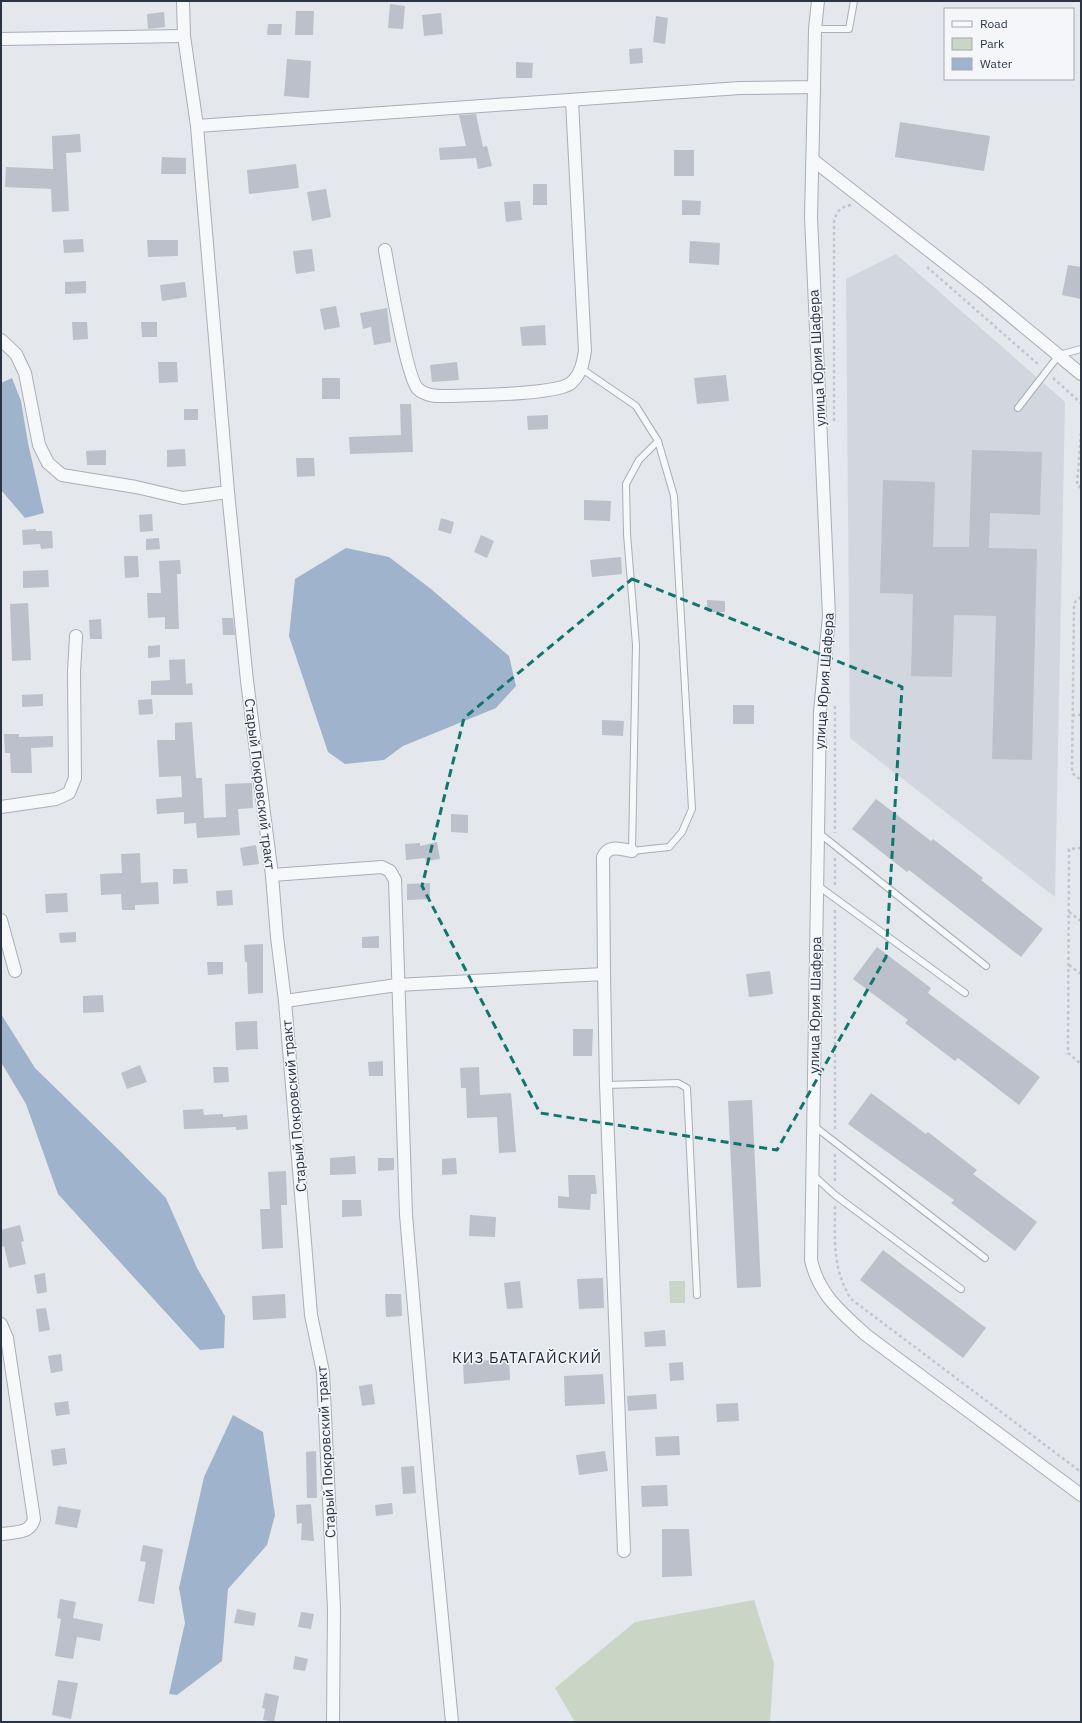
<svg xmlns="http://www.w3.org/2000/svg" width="1082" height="1723" font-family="'IBM Plex Sans',sans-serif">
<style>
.built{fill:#d2d6de}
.green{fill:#c9d6c5}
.water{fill:#9fb4cc}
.building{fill:#bbc0ca}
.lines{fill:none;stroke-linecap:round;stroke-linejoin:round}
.service-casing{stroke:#a9aeb7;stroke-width:8}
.minor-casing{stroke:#a9aeb7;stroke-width:14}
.path{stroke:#c2c5cb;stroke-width:2.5;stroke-dasharray:3 3;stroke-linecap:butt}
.service{stroke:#f7f8fa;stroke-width:6}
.minor{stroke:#f7f8fa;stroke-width:12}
.marked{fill:none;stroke:#0f766e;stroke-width:3;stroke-dasharray:8 5;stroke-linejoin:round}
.labels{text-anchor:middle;stroke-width:3;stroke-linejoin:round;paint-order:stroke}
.street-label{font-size:14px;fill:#2b3445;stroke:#f4f6f9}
.neighbourhood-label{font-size:15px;letter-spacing:1px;fill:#1d2536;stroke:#f4f6f9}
</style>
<rect width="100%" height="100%" fill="#e4e7ec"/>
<polygon class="built" points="896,254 1065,402 1055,897 850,738 846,279"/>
<g class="green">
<polygon points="669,1281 685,1281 685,1303 670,1303"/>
<polygon points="754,1600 774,1663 770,1722 575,1722 555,1688 635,1622"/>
</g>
<g class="water">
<polygon points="12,378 21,401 28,443 44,513 25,518 1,490 1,383"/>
<polygon points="346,548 389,557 431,589 509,656 516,686 496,708 403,746 384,760 345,764 328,752 289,636 295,579"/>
<polygon points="1,1014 35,1068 121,1152 166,1198 197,1268 225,1316 224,1348 200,1350 58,1194 26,1104 1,1062"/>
<polygon points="233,1415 263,1432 275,1515 267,1545 228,1589 222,1661 177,1695 169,1694 185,1623 179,1588 204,1477"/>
</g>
<g class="building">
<polygon points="390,4 405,6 403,29 388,28"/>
<polygon points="296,11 314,11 313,35 295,35"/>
<polygon points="164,12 165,27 148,29 147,14"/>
<polygon points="441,13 443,34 424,36 422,15"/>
<polygon points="656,16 668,18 665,44 653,42"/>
<polygon points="268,24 282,24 281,35 267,35"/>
<polygon points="642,48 643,63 630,64 629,49"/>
<polygon points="287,59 311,61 309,98 284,96"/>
<polygon points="516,62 533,63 532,78 516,78"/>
<polygon points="476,114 483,147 487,146 492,166 478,169 476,158 440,160 439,148 466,146 459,115"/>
<polygon points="900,122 990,136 984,171 895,157"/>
<polygon points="80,134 81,152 66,153 69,211 52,212 51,189 5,187 6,167 53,169 52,136"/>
<rect x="674" y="150" width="20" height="26"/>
<polygon points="162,157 186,158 186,174 161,174"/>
<polygon points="296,164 299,188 249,194 247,170"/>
<rect x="533" y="184" width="14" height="21"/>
<polygon points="326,189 331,217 312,221 307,192"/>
<polygon points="682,200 701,201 700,215 682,215"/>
<polygon points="520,201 522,220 506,222 504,202"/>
<polygon points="83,239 84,252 64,253 63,240"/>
<polygon points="147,240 178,240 178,256 148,257"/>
<polygon points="690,241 720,243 719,265 689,263"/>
<polygon points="312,249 315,271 296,274 293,251"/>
<polygon points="1068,265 1081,267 1081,299 1062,295"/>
<polygon points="86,281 86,293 65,294 65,282"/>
<polygon points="185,282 187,297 162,301 160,285"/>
<polygon points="336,306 340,327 324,330 320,309"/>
<polygon points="387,308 391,342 374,345 371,327 363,329 360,313"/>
<polygon points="72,322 87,322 88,339 73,340"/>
<polygon points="141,322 157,322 157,337 142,337"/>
<polygon points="545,325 546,345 522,346 520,327"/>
<polygon points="158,362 177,362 178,382 159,383"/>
<polygon points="457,362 459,380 432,382 430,365"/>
<polygon points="726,375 729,401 697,404 694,378"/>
<rect x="322" y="378" width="18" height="21"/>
<polygon points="400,404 411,404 413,452 350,454 349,437 401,435"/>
<rect x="184" y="409" width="14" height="11"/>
<polygon points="548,415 548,429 528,430 527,416"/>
<polygon points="185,449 186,466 167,467 167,450"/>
<polygon points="106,450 106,465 87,465 86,451"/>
<polygon points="972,450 1042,452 1040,515 990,513 989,548 1037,549 1032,760 992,759 996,616 954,615 952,677 911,676 913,594 880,593 883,480 935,482 933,547 969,547"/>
<polygon points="296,458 314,458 315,476 297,477"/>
<polygon points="584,500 611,501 610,521 584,520"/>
<polygon points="152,514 153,531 140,532 139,515"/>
<polygon points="441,518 454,522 451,534 438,530"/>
<polygon points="36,529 36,531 52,531 53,548 41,549 40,544 23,545 22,530"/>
<polygon points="481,535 494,541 487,558 474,552"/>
<polygon points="159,538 160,549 146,550 146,539"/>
<polygon points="124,556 138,556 139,577 125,578"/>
<polygon points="621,557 622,574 592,577 590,560"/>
<polygon points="180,560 181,574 177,574 179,629 165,629 165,617 148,618 147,593 161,593 159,561"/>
<polygon points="48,570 49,587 23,588 23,571"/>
<polygon points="707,600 725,601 725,612 707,612"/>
<polygon points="28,603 31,660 12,661 10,604"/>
<polygon points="222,618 233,618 235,635 223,635"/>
<polygon points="101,619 102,639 90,639 89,620"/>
<polygon points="160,645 160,657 148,658 148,646"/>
<polygon points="185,659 186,684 192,683 193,695 151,695 151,681 170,680 169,660"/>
<polygon points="43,694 43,706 22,707 22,695"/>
<polygon points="152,699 153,714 139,715 138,700"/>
<rect x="733" y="705" width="21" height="19"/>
<polygon points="602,720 624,721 623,736 602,735"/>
<polygon points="192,722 196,778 202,778 204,818 226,817 225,784 252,783 253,808 238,809 240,835 197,838 196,823 184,824 184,812 157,814 156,799 182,797 181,776 159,777 157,740 175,740 175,723"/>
<polygon points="4,734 19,734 19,737 53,736 53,747 31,748 32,773 11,773 10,753 5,753"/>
<polygon points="876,799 931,841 933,839 983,878 981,880 1043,929 1021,957 909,870 907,872 852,829"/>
<polygon points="451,814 468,815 468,833 451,832"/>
<polygon points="437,842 440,859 426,861 425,858 406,860 405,844 420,843 420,846"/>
<polygon points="256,845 259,864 243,866 240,848"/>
<polygon points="140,853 141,883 158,882 159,904 135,905 135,910 122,910 121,894 101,895 100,874 122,873 121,854"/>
<polygon points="173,869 187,869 188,883 173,884"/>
<polygon points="430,883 430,899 407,900 407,884"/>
<polygon points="232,890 233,905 217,906 216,891"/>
<polygon points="67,893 68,912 46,913 45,894"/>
<polygon points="76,932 76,942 60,943 59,933"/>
<polygon points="379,936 379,948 362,948 362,937"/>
<polygon points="263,944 263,993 248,994 247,962 245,962 244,945"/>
<polygon points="877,947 931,988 928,993 1040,1077 1019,1105 958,1058 955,1061 905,1023 908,1020 853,979"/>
<polygon points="207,962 223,962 223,974 208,975"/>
<polygon points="770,971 773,994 749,997 746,974"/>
<polygon points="103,995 104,1012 83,1013 83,996"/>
<polygon points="257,1021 258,1049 236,1050 235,1022"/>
<polygon points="573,1029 593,1029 592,1056 573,1056"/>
<polygon points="383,1061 383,1076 369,1076 368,1062"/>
<polygon points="140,1065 147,1082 127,1089 121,1073"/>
<polygon points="213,1067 228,1067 229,1082 214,1083"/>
<polygon points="479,1067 480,1095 511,1093 516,1152 499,1153 497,1117 467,1118 466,1088 461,1088 460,1068"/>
<polygon points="871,1093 926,1134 928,1132 977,1170 973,1174 1037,1222 1015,1251 951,1203 954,1200 848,1124"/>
<polygon points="752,1100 761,1287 737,1288 728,1101"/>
<polygon points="203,1109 204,1115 223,1114 223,1117 247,1115 248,1129 236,1130 236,1127 184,1129 183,1110"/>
<polygon points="355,1156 356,1174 330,1175 330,1158"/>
<polygon points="378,1158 394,1158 394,1170 378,1171"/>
<polygon points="456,1158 457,1174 442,1175 442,1159"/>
<polygon points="286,1171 287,1205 281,1205 283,1248 262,1249 260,1209 270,1209 268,1172"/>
<polygon points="568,1175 595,1175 597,1194 591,1194 590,1210 558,1208 558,1196 569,1197"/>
<polygon points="342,1200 361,1200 362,1216 342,1217"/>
<polygon points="470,1215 496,1217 495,1237 469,1236"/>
<polygon points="20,1225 24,1241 21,1242 26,1264 9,1268 4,1246 1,1247 1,1230"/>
<polygon points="883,1250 986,1328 963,1358 860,1280"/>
<polygon points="45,1273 47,1292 37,1294 34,1275"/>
<polygon points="603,1278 604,1308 579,1309 577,1279"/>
<polygon points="520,1281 523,1308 507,1309 504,1283"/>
<polygon points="285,1294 286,1318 253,1320 252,1296"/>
<polygon points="385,1294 401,1294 402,1316 386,1317"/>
<polygon points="46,1308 50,1330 39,1332 36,1309"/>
<polygon points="665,1330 666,1346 645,1347 644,1332"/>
<polygon points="61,1354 63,1371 51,1373 48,1356"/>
<polygon points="509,1359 510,1380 464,1384 463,1362"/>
<polygon points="683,1362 684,1380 670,1381 669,1363"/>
<polygon points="603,1374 605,1404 565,1406 564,1376"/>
<polygon points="372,1384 375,1404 362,1406 359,1386"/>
<polygon points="656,1394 657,1409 628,1411 627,1396"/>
<polygon points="68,1401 70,1414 56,1416 54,1403"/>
<polygon points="738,1403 739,1421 717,1422 716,1404"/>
<polygon points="679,1436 680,1455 656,1456 655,1437"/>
<polygon points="65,1448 67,1464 53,1466 51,1450"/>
<polygon points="316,1451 317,1498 307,1498 306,1452"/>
<polygon points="605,1451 608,1471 579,1475 576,1455"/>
<polygon points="414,1466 416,1493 403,1494 401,1467"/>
<polygon points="667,1485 668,1506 642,1507 641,1486"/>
<polygon points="392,1503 393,1514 376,1516 375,1505"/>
<polygon points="311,1504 314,1541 301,1540 302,1523 297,1524 296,1505"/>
<polygon points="58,1506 81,1510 77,1528 55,1524"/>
<polygon points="662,1529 689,1529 692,1576 662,1577"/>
<polygon points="143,1545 163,1549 154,1604 138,1601 146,1562 140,1561"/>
<polygon points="60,1599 76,1602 73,1618 103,1624 100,1641 77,1637 73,1659 55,1656 61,1619 57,1618"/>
<polygon points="237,1609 256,1613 254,1626 234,1623"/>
<polygon points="301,1612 314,1614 311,1629 298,1627"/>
<polygon points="295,1656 308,1659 305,1671 293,1669"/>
<polygon points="58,1680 78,1683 71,1719 52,1715"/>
<polygon points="265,1693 279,1696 274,1722 263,1720 265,1709 262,1708"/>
</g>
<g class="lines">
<g class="service-casing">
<g id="service">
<polyline points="815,29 849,29 854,1"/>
<polyline points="582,369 636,406 658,441 674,496 692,809 682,832 669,847 632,851 636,645 627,534 626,484 639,460 658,441"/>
<polyline points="1018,408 1059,355 1081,349"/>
<polyline points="819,833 986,966"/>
<polyline points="817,885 965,993"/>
<polyline points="606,1085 678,1083 687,1088 697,1295"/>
<polyline points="814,1126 985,1258"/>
<polyline points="813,1175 835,1195 961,1289"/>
</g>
</g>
<g class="minor-casing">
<g id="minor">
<polyline points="183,1 184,36 197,126 228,492 247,681 272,875 277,937 285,1001 311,1315 323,1372 334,1609 333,1722"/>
<polyline points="1,39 184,36"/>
<path d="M 814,87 L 811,217 L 829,616 L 820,712 L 811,1260 C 819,1295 841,1312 866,1335 L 1081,1495"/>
<polyline points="197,126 740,88 814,87 815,29 818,1"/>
<polyline points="813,160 982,292 1081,374"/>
<path d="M 385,250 C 389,272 407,379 418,389 C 427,397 439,396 450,396 C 473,395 556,395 571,383 C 581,374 583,363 585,351 L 572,101"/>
<polyline points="1,340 16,354 25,373 39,445 48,463 62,475 136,487 183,498 228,492"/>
<polyline points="1,807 56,799 69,793 75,778 74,672 76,636"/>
<polyline points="272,875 382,867 390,871 395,880 406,1215 430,1492 452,1722"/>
<polyline points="1,920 15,971"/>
<path d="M 604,974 L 603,857 C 609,844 620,849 632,851"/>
<polyline points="285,1001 397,985 604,974 606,1085 624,1551"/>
<path d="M 1,1324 L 7,1338 L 34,1519 C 30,1534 15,1532 1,1534"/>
</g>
</g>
<g class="path">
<polyline points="927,267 1039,365"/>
<polyline points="1053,378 1081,403"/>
<path d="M 834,421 L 834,222 C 836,212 840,207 851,205"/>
<polyline points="1081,433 1077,485 1081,488"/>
<polyline points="1081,597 1074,603 1072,773 1081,780"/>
<polyline points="835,706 835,833"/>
<polyline points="1072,715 1081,715"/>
<polyline points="1081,848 1069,849 1068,1053 1081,1064"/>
<polyline points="835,858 835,887"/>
<polyline points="835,910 835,1131"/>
<polyline points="1069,912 1081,921"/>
<polyline points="1069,965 1081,974"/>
<polyline points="835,1154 835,1183"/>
<path d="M 835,1206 C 835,1241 832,1268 851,1299 L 1081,1472"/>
</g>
<use href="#service" class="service"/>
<use href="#minor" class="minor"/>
</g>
<path class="marked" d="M 632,579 L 902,687 L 886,957 L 777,1150 L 540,1113 L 422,886 L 464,718 Z"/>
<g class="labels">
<g class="street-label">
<text transform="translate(817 358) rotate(-93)" y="5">улица Юрия Шафера</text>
<text transform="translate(824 681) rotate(-86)" y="5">улица Юрия Шафера</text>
<text transform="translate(260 784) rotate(83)" y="5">Старый Покровский тракт</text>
<text transform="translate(815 1005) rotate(-89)" y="5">улица Юрия Шафера</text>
<text transform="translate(294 1106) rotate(-95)" y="5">Старый Покровский тракт</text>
<text transform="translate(326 1452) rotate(-93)" y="5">Старый Покровский тракт</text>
</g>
<g class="neighbourhood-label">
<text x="527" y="1363">КИЗ БАТАГАЙСКИЙ</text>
</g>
</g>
<rect width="1082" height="1723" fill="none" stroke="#2b3445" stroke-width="4"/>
<rect x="944" y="8" width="130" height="72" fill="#f4f6f9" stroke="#a4a8b1"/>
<rect x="952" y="21" width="20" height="6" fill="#f7f8fa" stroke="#a4a8b1"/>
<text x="980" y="28" font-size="12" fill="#2b3445">Road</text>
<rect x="952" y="38" width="20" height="12" fill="#c9d6c5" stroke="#a4a8b1"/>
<text x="980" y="48" font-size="12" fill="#2b3445">Park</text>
<rect x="952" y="58" width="20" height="12" fill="#9fb4cc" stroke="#a4a8b1"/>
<text x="980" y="68" font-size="12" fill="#2b3445">Water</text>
</svg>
